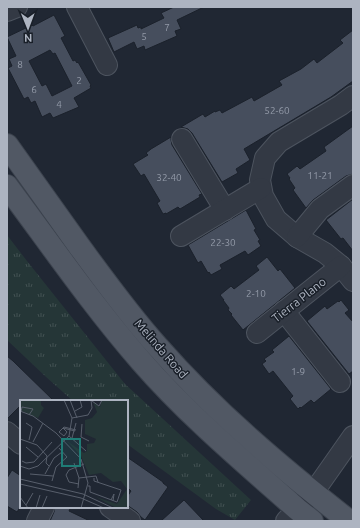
<svg xmlns="http://www.w3.org/2000/svg" width="360" height="528" font-family="Ubuntu,sans-serif">
<style>
.grass{fill:url(#grass-tufts)}
.building{fill:#464e5d;stroke:#1b212b;fill-rule:evenodd}
.lines{fill:none;stroke-linecap:round;stroke-linejoin:round}
.minor-casing{stroke:#4d545f;stroke-width:22}
.major-casing{stroke:#3c434e;stroke-width:24}
.minor{stroke:#333944;stroke-width:20}
.major{stroke:#515864;stroke-width:22}
.labels{text-anchor:middle;stroke-width:3;stroke-linejoin:round;paint-order:stroke}
.number-label{font-size:10px;fill:#939aa8}
.street-label{font-size:12px;fill:#adb4c1;stroke:#191f28}
.inset-road{fill:none;stroke:#585f6c;stroke-width:1}
.view{fill:#1f7c76;fill-opacity:0.15;stroke:#1f7c76;stroke-width:2}
.inset-edge{fill:none;stroke:#adb4c1;stroke-width:2}
</style>
<defs>
<pattern id="grass-tufts" width="24" height="20" patternUnits="userSpaceOnUse"><rect width="24" height="20" fill="#253637"/><path d="M3 7l-1-3M5 7V3M7 7l1-3M15 17l-1-3M17 17v-4M19 17l1-3" fill="none" stroke="#425152"/></pattern>
</defs>
<rect width="100%" height="100%" fill="#202733"/>
<polygon class="grass" points="7,235 27,261 125,384 251,500 235,520 216,509 127,444 127,401 73,401 45,376 7,340"/>
<g class="building">
<polygon points="174,7 204,7 177,20 181,29 175,31 177,36 145,50 144,46 137,49 134,42 114,52 108,38 137,25 138,28 141,27 141,29 164,18 161,13"/>
<path d="M 54,15 L 65,36 L 61,38 L 73,61 L 75,60 L 77,63 L 78,62 L 91,85 L 90,86 L 91,88 L 74,98 L 79,107 L 53,118 L 50,113 L 42,117 L 35,101 L 31,103 L 28,97 L 24,99 L 8,68 L 12,66 L 9,59 L 16,56 L 7,37 L 32,25 L 33,26 ZM 50,50 L 53,54 L 55,53 L 72,86 L 52,96 L 46,84 L 42,86 L 29,61 Z"/>
<polygon points="353,30 353,81 331,97 244,149 250,160 236,169 238,173 222,182 192,133 188,129 181,127 203,114 205,117 215,111 215,112 220,110 222,113 252,97 254,101 282,85 279,81 301,69 314,59 317,63 343,43 340,40"/>
<polygon points="353,126 353,174 346,176 313,200 306,208 293,190 295,188 289,179 290,178 287,174 297,166 300,169 326,151 324,147"/>
<polygon points="171,137 171,140 172,145 202,194 199,195 200,197 180,209 178,207 166,214 166,213 163,214 157,203 160,201 144,174 141,176 133,164 148,155 146,153 151,149"/>
<polygon points="353,199 353,251 343,238 341,239 326,220"/>
<polygon points="246,210 256,229 254,230 260,240 258,241 261,246 248,255 245,251 220,265 222,269 211,275 209,272 208,273 201,261 198,263 188,245"/>
<polygon points="267,257 278,271 280,269 295,288 243,330 231,315 232,314 228,310 229,308 223,300 224,300 220,295 231,286 234,289 259,270 256,266"/>
<polygon points="341,300 349,310 345,313 353,322 353,371 349,374 307,321 325,306 327,309 338,301 339,302"/>
<polygon points="289,336 331,389 314,403 311,400 301,408 300,407 298,409 290,399 293,396 273,371 269,374 262,364 266,361 264,359 274,352 272,350"/>
<polygon points="7,356 13,361 54,401 21,401 21,405 7,419"/>
<polygon points="127,457 163,482 163,483 168,487 145,520 141,517 137,512 127,505 127,497 131,491 127,487"/>
<polygon points="12,470 21,476 21,506 17,512 7,506 7,478"/>
<polygon points="184,500 204,521 161,521"/>
<polygon points="55,507 71,507 69,511 90,521 50,521 54,512"/>
</g>
<g class="lines">
<g class="minor-casing">
<g id="minor">
<polyline points="77,7 107,65"/>
<polyline points="7,11 17,7"/>
<polyline points="353,96 341,105 279,142 265,158 260,180 263,196 276,219 297,237 325,253 341,266 353,281"/>
<polyline points="182,139 225,210"/>
<polyline points="181,236 261,188"/>
<polyline points="297,237 320,209 353,185"/>
<polyline points="284,311 340,382"/>
<polyline points="257,333 341,266"/>
<polyline points="7,432 21,444"/>
<polyline points="110,507 130,521"/>
<polyline points="37,521 44,507"/>
<polyline points="286,521 313,493 353,436"/>
</g>
</g>
<g class="major-casing">
<g id="major">
<path d="M 7,145 C 31,179 55,212 79,246 C 104,280 129,315 157,346 C 215,412 280,467 349,521"/>
<path d="M 7,186 C 51,245 93,306 141,361 C 188,415 244,462 297,509 L 312,521"/>
</g>
</g>
<use href="#minor" class="minor"/>
<use href="#major" class="major"/>
</g>
<g class="labels">
<g class="number-label">
<text x="167" y="31">7</text>
<text x="144" y="40">5</text>
<text x="20" y="68">8</text>
<text x="79" y="84">2</text>
<text x="34" y="93">6</text>
<text x="59" y="108">4</text>
<text x="277" y="114">52-60</text>
<text x="320" y="179">11-21</text>
<text x="169" y="181">32-40</text>
<text x="223" y="246">22-30</text>
<text x="256" y="297">2-10</text>
<text x="298" y="375">1-9</text>
</g>
<g class="street-label">
<text transform="translate(299 300) rotate(-38)" y="4">Tierra Plano</text>
<text transform="translate(161 349) rotate(49)" y="4">Melinda Road</text>
</g>
</g>
<g transform="translate(20 400)">
<rect width="108" height="108" fill="#202733"/>
<path d="M 82,0 L 108,0 L 108,108 L 96,108 L 76,97 L 97,104 L 107,89 L 101,81 L 93,82 L 81,73 L 69,75 L 61,56 L 47,41 L 64,53 L 67,51 L 67,44 L 74,43 L 76,39 L 65,34 L 65,20 L 72,18 L 77,12 L 73,2 L 80,7 Z" fill="#253637"/>
<path d="M 0,0 L 21,0 L 21,5 L 24,8 L 18,18 L 0,10 Z" fill="#253637"/>
<path class="inset-road" d="M 50,0 L 57,18M 72,1 L 79,6 L 82,0M 0,11 L 13,16 L 36,33 L 61,59 L 68,83 L 61,108M 55,11 L 62,7 L 60,0M 1,12 L 2,7 L 13,9 L 9,15M 52,18 L 68,15 L 72,8 L 71,0M 6,23 L 12,27 L 9,40M 62,24 L 61,37 L 69,41M 55,31 L 43,28 L 47,32 L 44,36 L 39,32 L 44,27 L 56,30M 49,36 L 66,51M 52,38 L 56,23M 0,39 L 17,45 L 27,56 L 26,63 L 29,66M 13,42 L 23,23M 6,47 L 18,57M 2,61 L 6,63 L 14,62 L 32,42M 54,63 L 59,78 L 58,88M 0,66 L 9,69 L 18,66 L 49,36 L 52,18 L 44,0M 10,74 L 33,76M 25,74 L 34,58 L 42,52M 59,78 L 76,76 L 78,82M 0,79 L 63,94 L 93,108M 32,81 L 36,67 L 47,57 L 39,48M 0,84 L 61,98 L 84,108M 59,84 L 49,82 L 46,75 L 49,70 L 64,64M 68,86 L 70,86 L 70,92 L 97,102 L 101,90 L 74,81 L 74,78M 0,97 L 8,108M 91,100 L 94,94 L 93,101M 6,105 L 13,93M 16,108 L 20,95M 22,108 L 27,96"/>
<path class="view" d="M 42,39 L 60,39 L 60,66 L 42,66 Z"/>
<rect width="108" height="108" class="inset-edge"/>
</g>
<rect width="360" height="528" fill="none" stroke="#adb4c1" stroke-width="16"/>
<g transform="translate(28 28) rotate(179)" stroke="#191f28" stroke-width="3" paint-order="stroke">
<path d="M0-3L7 15L0 10L-7 15Z" fill="#adb4c1"/>
<text y="-6" font-size="11" font-weight="bold" text-anchor="middle" fill="#adb4c1">N</text>
</g>
</svg>
